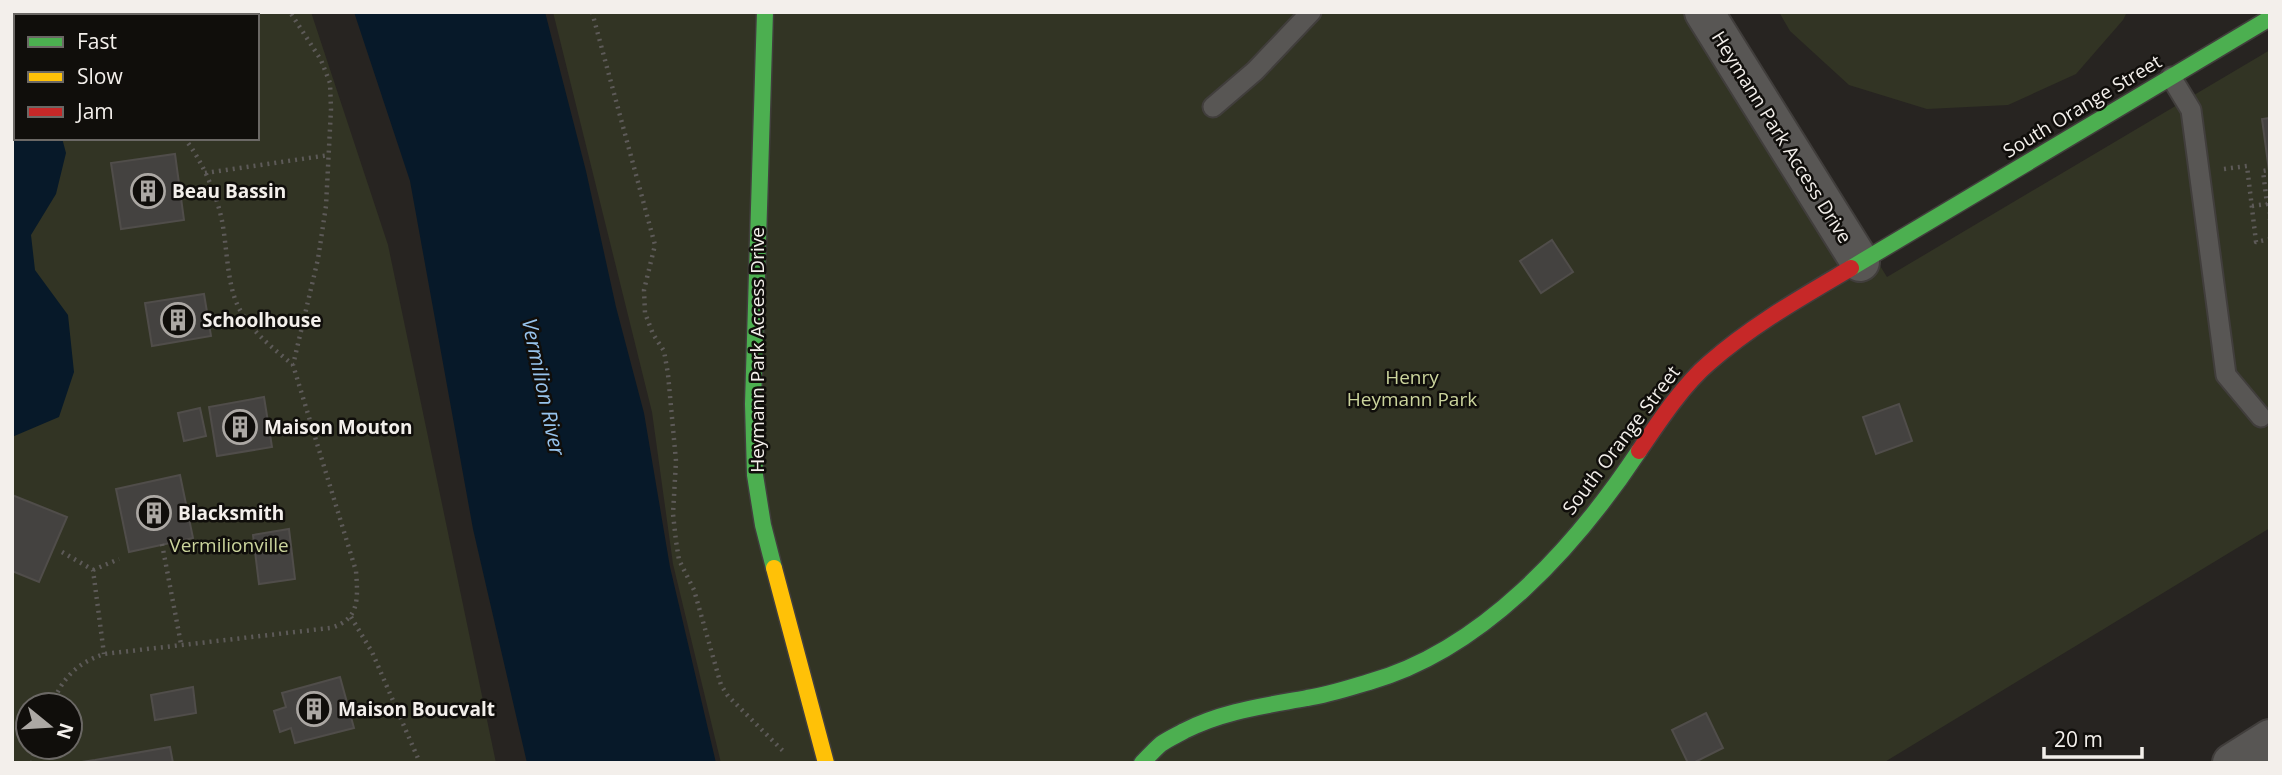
<svg xmlns="http://www.w3.org/2000/svg" width="2282" height="775" font-family="'Open Sans',sans-serif">
<style>
.green{fill:#323424;fill-rule:evenodd}
.water{fill:#071929}
.building{fill:#444240;stroke:#504d4a;stroke-width:2}
.lines{fill:none;stroke-linecap:round;stroke-linejoin:round}
.lane-casing{stroke:#413e3c;stroke-width:23}
.street-casing{stroke:#413e3c;stroke-width:42}
.fast-casing{stroke:#413e3c;stroke-width:19}
.slow-casing{stroke:#413e3c;stroke-width:19}
.jam-casing{stroke:#413e3c;stroke-width:19}
.path{stroke:#5d5a58;stroke-width:4.5;stroke-dasharray:2 5;stroke-linecap:butt}
.lane{stroke:#585654;stroke-width:19}
.street{stroke:#585654;stroke-width:38}
.fast{stroke:#4caf50;stroke-width:16}
.slow{stroke:#ffc107;stroke-width:16}
.jam{stroke:#c62828;stroke-width:16}
.labels{text-anchor:middle;stroke-width:5;stroke-linejoin:round;paint-order:stroke}
.street-label{font-size:19px;fill:#f3efeb;stroke:#100e0b}
.poi-label{font-size:19px;font-weight:bold;fill:#f3efeb;stroke:#100e0b;text-anchor:start}
.park-label{font-size:19px;fill:#cbd49c;stroke:#100e0b}
.water-label{font-size:21px;font-style:italic;fill:#97c3ec;stroke:#100e0b}
</style>
<rect width="100%" height="100%" fill="#272421"/>
<g class="green">
<path d="M 12,12 L 311,12 L 388,245 L 496,763 L 12,763 ZM 16,16 L 257,16 L 257,138 L 16,138 ZM 28,705 L 70,705 L 70,747 L 28,747 Z"/>
<polygon points="553,12 1722,12 1887,277 2270,50 2270,528 1883,763 721,763 673,564 652,412"/>
<polygon points="1779,12 2127,12 2123,20 2076,74 2008,105 1927,109 1849,85 1790,31"/>
</g>
<g class="water">
<polygon points="354,12 545,12 586,171 616,307 644,413 670,567 716,763 527,763 473,529 410,181"/>
<polygon points="12,74 16,75 16,138 62,138 66,153 56,194 31,235 35,270 68,315 74,372 59,417 12,437"/>
</g>
<g class="building">
<polygon points="89,12 116,12 117,16 73,16"/>
<polygon points="201,12 254,12 252,16 202,16"/>
<polygon points="2270,118 2270,178 2262,119"/>
<polygon points="175,154 184,220 121,229 111,163"/>
<polygon points="1552,240 1573,272 1541,293 1520,261"/>
<polygon points="204,294 211,336 152,346 145,303"/>
<polygon points="264,397 272,447 217,456 209,407"/>
<polygon points="1899,404 1912,441 1876,454 1863,417"/>
<polygon points="200,408 206,436 184,441 178,413"/>
<polygon points="180,475 193,538 129,552 116,489"/>
<polygon points="12,495 67,517 39,582 12,571"/>
<polygon points="289,529 295,579 259,584 253,535"/>
<polygon points="340,677 354,728 295,743 291,728 280,732 274,711 286,707 282,693"/>
<polygon points="193,687 196,713 155,720 151,695"/>
<polygon points="1706,713 1723,748 1693,763 1688,763 1672,730"/>
<polygon points="170,747 173,763 75,763 95,760"/>
</g>
<g class="lines">
<g class="lane-casing">
<g id="lane">
<polyline points="2171,77 2191,110 2226,375 2261,417"/>
<polyline points="1213,107 1255,71 1311,12"/>
</g>
</g>
<g class="street-casing">
<g id="street">
<polyline points="1704,12 1860,262"/>
<polyline points="2232,763 2270,739"/>
</g>
</g>
<g class="fast-casing">
<g id="fast">
<polyline points="765,12 753,404 755,475 763,525 774,568"/>
<polyline points="1851,268 2270,18"/>
<path d="M 1142,763 C 1148,757 1154,750 1161,744 C 1168,739 1177,735 1184,731 C 1223,711 1264,706 1307,698 C 1328,695 1349,688 1369,682 C 1483,650 1576,546 1639,451"/>
</g>
</g>
<g class="slow-casing">
<polyline id="slow" points="774,568 826,763"/>
</g>
<g class="jam-casing">
<path id="jam" d="M 1639,451 C 1658,423 1683,385 1709,363 C 1752,325 1802,297 1851,268"/>
</g>
<g class="path">
<polyline points="127,12 128,16"/>
<polyline points="592,12 655,245 644,290 645,313 653,334 664,351 668,374 676,461 673,514 676,541 679,560 694,590 721,685 728,696 786,754"/>
<polyline points="12,100 16,99"/>
<path d="M 184,138 C 201,158 217,195 222,221 C 227,246 227,284 238,306 C 250,331 273,348 293,365"/>
<polyline points="2224,169 2247,166 2256,242 2270,239"/>
<polyline points="205,173 329,155"/>
<polyline points="2252,206 2267,204 2263,171 2269,170"/>
<polyline points="2270,212 2270,220"/>
<polyline points="162,544 181,644"/>
<polyline points="62,552 93,570 104,654"/>
<polyline points="93,570 119,559"/>
<polyline points="351,617 372,652 420,763"/>
<path d="M 52,705 C 62,678 77,663 104,654 L 330,628 C 360,620 358,598 356,571 L 293,365 L 318,259 L 326,206 L 331,109 L 330,83 L 321,60 L 290,12"/>
<polyline points="32,763 36,747"/>
</g>
<use href="#lane" class="lane"/>
<use href="#street" class="street"/>
<use href="#fast" class="fast"/>
<use href="#slow" class="slow"/>
<use href="#jam" class="jam"/>
</g>
<defs>
<g id="building-ring" transform="scale(1.75)"><circle r="9.5" fill="#100e0b" stroke="#aca8a4" stroke-width="1.5"/><path d="M-4-6H4V6H1V3H-1V6H-4ZM-2.5-4.3h1.7v1.8h-1.7ZM.8-4.3h1.7v1.8H.8ZM-2.5-1h1.7V.8h-1.7ZM.8-1h1.7V.8H.8Z" fill="#aca8a4"/></g>
</defs>
<g fill-rule="evenodd">
<use href="#building-ring" x="148" y="191"/>
<use href="#building-ring" x="178" y="320"/>
<use href="#building-ring" x="240" y="427"/>
<use href="#building-ring" x="154" y="513"/>
<use href="#building-ring" x="314" y="709"/>
</g>
<g class="labels">
<g class="street-label">
<text transform="translate(2082 106) rotate(-31)" y="7">South Orange Street</text>
<text transform="translate(1782 137) rotate(58)" y="7">Heymann Park Access Drive</text>
<text transform="translate(757 350) rotate(-90)" y="7">Heymann Park Access Drive</text>
<text transform="translate(1621 440) rotate(-53)" y="7">South Orange Street</text>
</g>
<g class="poi-label">
<text x="172" y="198">Beau Bassin</text>
<text x="202" y="327">Schoolhouse</text>
<text x="264" y="434">Maison Mouton</text>
<text x="178" y="520">Blacksmith</text>
<text x="338" y="716">Maison Boucvalt</text>
</g>
<g class="park-label">
<text x="1412" y="384">Henry<tspan x="1412" dy="22">Heymann Park</tspan></text>
<text x="229" y="552">Vermilionville</text>
</g>
<g class="water-label">
<text transform="translate(543 387) rotate(78)" y="7">Vermilion River</text>
</g>
</g>
<rect width="2282" height="775" fill="none" stroke="#f3efeb" stroke-width="28"/>
<rect x="14" y="14" width="245" height="126" fill="#100e0b" stroke="#6b6865" stroke-width="2"/>
<rect x="28" y="37" width="35" height="10" fill="#4caf50" stroke="#6b6865" stroke-width="2"/>
<text x="77" y="49" font-size="21" fill="#f3efeb">Fast</text>
<rect x="28" y="72" width="35" height="10" fill="#ffc107" stroke="#6b6865" stroke-width="2"/>
<text x="77" y="84" font-size="21" fill="#f3efeb">Slow</text>
<rect x="28" y="107" width="35" height="10" fill="#c62828" stroke="#6b6865" stroke-width="2"/>
<text x="77" y="119" font-size="21" fill="#f3efeb">Jam</text>
<g transform="translate(49 726) rotate(108)"><circle r="33" fill="#100e0b" stroke="#6b6865" stroke-width="2"/>
<path d="M0-5L12 26L0 18L-12 26Z" fill="#aca8a4"/>
<text y="-10" font-size="19" font-weight="bold" text-anchor="middle" fill="#f3efeb">N</text>
</g>
<path d="M2044 747v10h98v-10" fill="none" stroke="#f3efeb" stroke-width="3.5"/>
<text x="2054" y="747" font-size="21" fill="#f3efeb" stroke="#100e0b" stroke-width="5" paint-order="stroke">20 m</text>
</svg>
